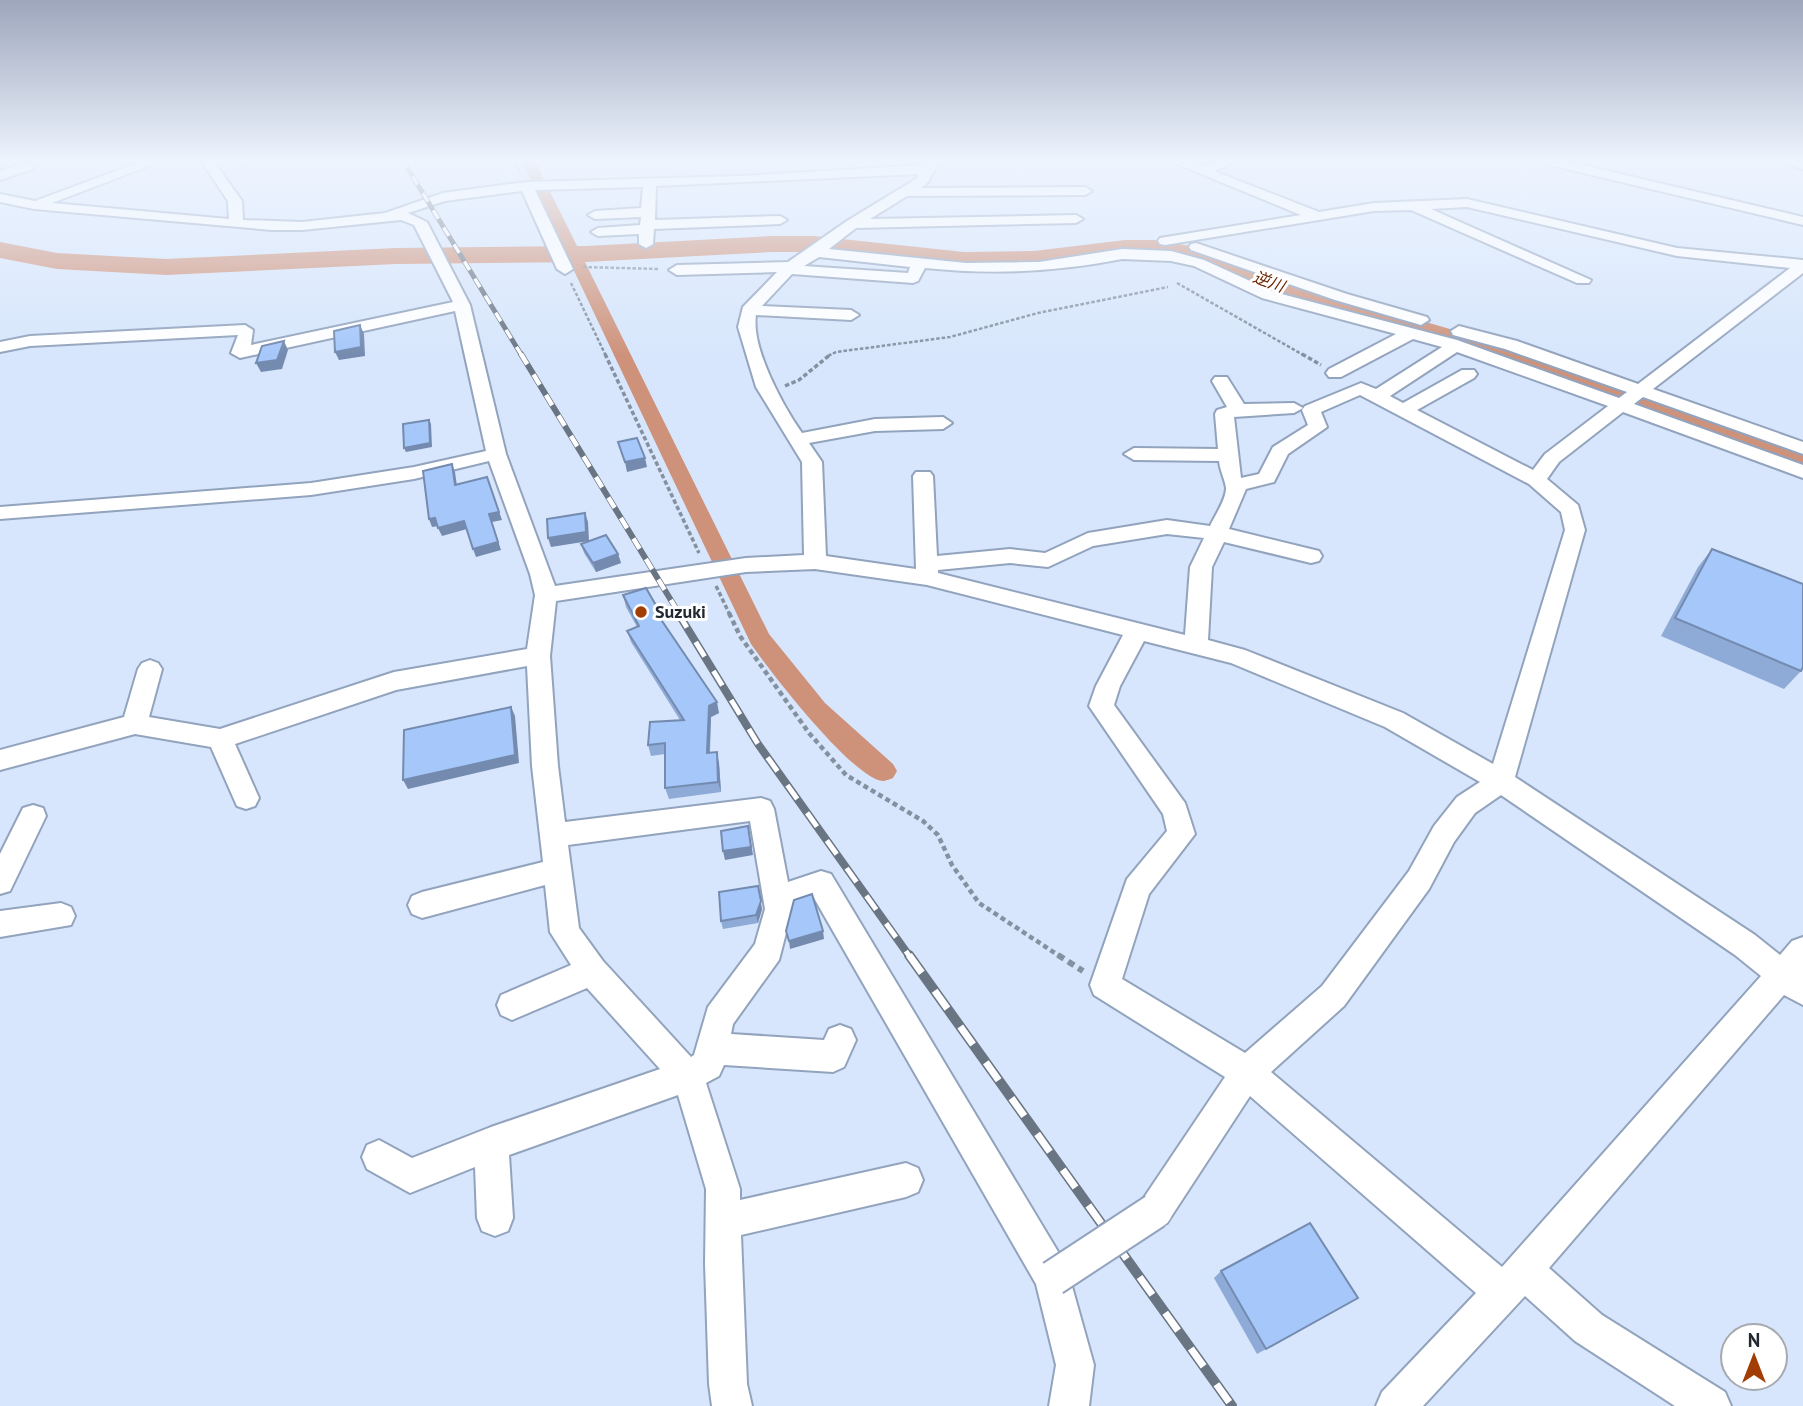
<svg xmlns="http://www.w3.org/2000/svg" width="1803" height="1406" font-family="'PT Sans','Noto Sans JP',sans-serif">
<style>
.lines{fill:none;stroke-linecap:round;stroke-linejoin:round}
.canal{fill:#ce927a;fill-rule:evenodd}
.river{fill:#ce927a;fill-rule:evenodd}
.minor-casing{stroke:#92a3bd;stroke-width:4}
.path-far3{stroke:#8591a1;stroke-width:2.5;stroke-dasharray:3.5 2;stroke-linecap:butt}
.path-far2{stroke:#8591a1;stroke-width:3.5;stroke-dasharray:4.5 2.5;stroke-linecap:butt}
.path-far1{stroke:#8591a1;stroke-width:4.5;stroke-dasharray:5 3.5;stroke-linecap:butt}
.path{stroke:#8591a1;stroke-width:6;stroke-dasharray:7 5;stroke-linecap:butt}
.minor{fill:#fff;fill-rule:evenodd}
.rail-far3-casing{stroke:#6a7583;stroke-width:5}
.rail-far2-casing{stroke:#6a7583;stroke-width:6}
.rail-far1-casing{stroke:#6a7583;stroke-width:8}
.rail-casing{stroke:#6a7583;stroke-width:10}
.rail-far3{stroke:#fff;stroke-width:3.5;stroke-dasharray:10;stroke-linecap:butt}
.rail-far2{stroke:#fff;stroke-width:4.5;stroke-dasharray:12;stroke-linecap:butt}
.rail-far1{stroke:#fff;stroke-width:5;stroke-dasharray:17;stroke-linecap:butt}
.rail{stroke:#fff;stroke-width:7;stroke-dasharray:22;stroke-linecap:butt}
.minor-bridge-casing{stroke:#92a3bd;stroke-width:38;stroke-linecap:butt}
.minor-bridge{stroke:#fff;stroke-width:34}
.wall{fill:#8eabd7}
.shaded-wall{fill:#748baf}
.building{fill:#a5c7fa;stroke:#748baf;stroke-width:2}
.poi-dot{fill:#a13d05;stroke:#fff;stroke-width:2.5}
.labels{text-anchor:middle;stroke-width:6;stroke-linejoin:round;paint-order:stroke}
.far-water-label{font-size:16px;font-style:italic;fill:#6b2400;stroke:#fff}
.poi-label{font-size:18px;font-weight:bold;fill:#212832;stroke:#fff;text-anchor:start}
</style>
<rect width="100%" height="100%" fill="#d7e6fc"/>
<g class="lines">
<path class="canal" d="M 521,159 L 534,159 L 769,634 L 825,703 L 893,764 L 897,771 L 893,778 C 890,779 885,781 883,781 C 853,779 769,670 751,644 Z"/>
<polygon class="river" points="771,236 814,236 964,252 1034,251 1125,240 1157,240 1201,248 1267,274 1336,296 1533,353 1803,446 1803,467 1513,365 1316,308 1249,286 1194,263 1157,256 1125,256 1034,267 964,268 814,252 771,252 586,262 396,264 166,275 57,269 0,258 0,242 57,253 166,259 396,248 586,246"/>
<g class="minor-casing">
<g id="minor">
<path d="M 148,159 L 167,159 L 52,203 L 229,219 L 228,201 L 200,159 L 212,159 L 242,201 L 243,220 L 302,222 L 385,213 L 443,193 L 526,182 L 741,176 L 924,165 L 927,159 L 935,159 L 939,162 L 928,182 L 921,188 L 1085,187 L 1092,191 L 1085,195 L 907,196 L 870,219 L 1076,215 L 1083,219 L 1076,223 L 856,228 L 829,249 L 966,263 L 1039,262 L 1122,249 L 1171,251 L 1204,260 L 1274,292 L 1457,340 L 1619,398 L 1627,392 L 1505,349 L 1453,335 L 1451,331 L 1459,326 L 1517,341 L 1638,384 L 1790,268 L 1677,256 L 1467,207 L 1431,209 L 1591,280 L 1589,283 L 1577,283 L 1411,210 L 1374,211 L 1165,245 L 1160,244 L 1158,241 L 1160,238 L 1301,215 L 1165,159 L 1183,159 L 1202,166 L 1224,159 L 1243,159 L 1214,171 L 1319,212 L 1374,203 L 1467,199 L 1677,248 L 1803,260 L 1803,273 L 1653,389 L 1803,442 L 1803,454 L 1643,397 L 1634,404 L 1803,465 L 1803,478 L 1623,412 L 1559,462 L 1547,479 L 1578,505 L 1585,530 L 1515,777 L 1755,935 L 1780,955 L 1792,941 L 1803,937 L 1803,1005 L 1784,995 L 1549,1268 L 1602,1315 L 1725,1392 L 1731,1406 L 1675,1406 L 1575,1341 L 1525,1296 L 1423,1406 L 1376,1406 L 1382,1392 L 1476,1293 L 1250,1096 L 1167,1223 L 1155,1229 L 1143,1223 L 1137,1211 L 1143,1199 L 1225,1077 L 1094,995 L 1090,985 L 1127,879 L 1167,831 L 1163,814 L 1089,706 L 1096,686 L 1123,635 L 927,585 L 815,569 L 746,572 L 556,601 L 550,656 L 558,766 L 565,822 L 761,798 L 770,801 L 774,809 L 788,882 L 821,871 L 831,874 L 1066,1265 L 1094,1365 L 1089,1406 L 1049,1406 L 1056,1365 L 1036,1284 L 814,898 L 793,906 L 779,960 L 733,1024 L 731,1034 L 824,1040 L 829,1029 L 840,1025 L 851,1029 L 856,1040 L 844,1067 L 833,1072 L 724,1065 L 719,1076 L 706,1083 L 740,1189 L 740,1200 L 906,1163 L 918,1168 L 923,1180 L 918,1192 L 906,1197 L 741,1235 L 747,1384 L 752,1406 L 712,1406 L 709,1384 L 705,1264 L 706,1189 L 678,1095 L 509,1155 L 513,1218 L 508,1231 L 495,1236 L 482,1231 L 477,1218 L 475,1167 L 410,1193 L 367,1169 L 362,1157 L 367,1145 L 379,1140 L 412,1158 L 491,1127 L 660,1069 L 587,988 L 512,1020 L 501,1015 L 497,1005 L 501,995 L 571,965 L 550,932 L 545,885 L 422,918 L 412,914 L 408,905 L 412,896 L 422,892 L 543,862 L 532,766 L 527,666 L 396,690 L 235,744 L 259,798 L 255,806 L 246,809 L 237,806 L 211,747 L 135,734 L 0,770 L 0,750 L 124,717 L 138,669 L 142,663 L 150,660 L 158,663 L 162,669 L 149,717 L 220,729 L 394,672 L 527,649 L 535,595 L 530,574 L 489,461 L 414,479 L 311,495 L 0,519 L 0,507 L 311,483 L 414,467 L 486,451 L 455,311 L 240,358 L 231,353 L 238,335 L 30,346 L 0,352 L 0,342 L 30,336 L 245,325 L 253,330 L 251,345 L 453,302 L 414,225 L 401,220 L 302,230 L 272,230 L 34,209 L 0,202 L 0,194 L 35,201 ZM 919,174 L 916,179 L 847,221 L 788,262 L 677,265 L 669,270 L 677,275 L 777,272 L 743,307 L 738,327 L 756,387 L 802,462 L 804,555 L 746,558 L 555,586 L 506,454 L 470,305 L 427,222 L 408,213 L 445,201 L 522,191 L 557,269 L 565,274 L 573,269 L 535,190 L 643,187 L 641,208 L 595,211 L 588,215 L 595,219 L 641,217 L 640,225 L 598,228 L 591,232 L 598,236 L 639,234 L 639,244 L 646,248 L 653,244 L 654,229 L 780,224 L 787,220 L 780,216 L 655,220 L 656,186 ZM 819,257 L 910,267 L 908,273 L 804,266 ZM 1122,259 L 1171,261 L 1194,266 L 1262,298 L 1396,334 L 1329,369 L 1326,373 L 1329,377 L 1341,377 L 1413,339 L 1442,347 L 1376,389 L 1361,383 L 1305,406 L 1302,410 L 1308,425 L 1273,447 L 1259,474 L 1241,478 L 1234,417 L 1294,413 L 1303,408 L 1294,403 L 1244,404 L 1227,377 L 1215,377 L 1212,381 L 1227,407 L 1217,410 L 1215,414 L 1218,449 L 1134,448 L 1124,454 L 1134,460 L 1219,461 C 1220,471 1225,480 1226,488 C 1226,500 1215,515 1210,526 L 1167,520 L 1088,533 L 1045,553 L 1010,549 L 937,556 L 933,476 L 930,472 L 916,472 L 913,476 L 916,569 L 826,556 L 822,462 L 809,443 L 875,431 L 943,429 L 952,423 L 943,417 L 875,419 L 802,433 C 783,406 751,348 756,315 L 851,320 L 859,315 L 851,310 L 762,306 L 792,274 L 913,283 L 918,281 L 925,268 C 992,275 1056,272 1122,259 ZM 1457,352 L 1608,406 L 1545,454 L 1533,470 L 1417,410 L 1474,378 L 1477,374 L 1474,370 L 1462,370 L 1403,403 L 1390,396 ZM 1360,395 L 1529,484 L 1561,512 L 1565,530 L 1493,764 L 1403,713 L 1245,650 L 1208,640 L 1212,567 L 1224,542 L 1311,563 L 1319,561 L 1322,556 L 1319,551 L 1229,529 L 1246,489 L 1274,482 L 1288,454 L 1327,427 L 1321,412 ZM 1167,534 L 1204,538 L 1190,567 L 1185,635 L 938,573 L 938,570 L 1010,563 L 1048,567 L 1093,546 ZM 1144,641 L 1231,663 L 1385,727 L 1480,782 L 1457,797 L 1434,826 L 1409,871 L 1322,986 L 1245,1053 L 1122,979 L 1149,894 L 1195,834 L 1185,803 L 1114,705 L 1120,686 ZM 1501,795 L 1735,955 L 1761,976 L 1502,1267 L 1271,1072 L 1344,1006 L 1429,889 L 1454,842 L 1475,813 ZM 750,821 L 765,909 L 755,944 L 708,1007 L 694,1055 L 691,1057 L 603,961 L 579,928 L 568,845 Z"/>
<polygon points="234,159 247,159 250,162 243,166"/>
<polygon points="1534,159 1557,159 1803,217 1803,225 1541,163"/>
<polygon points="1778,159 1803,161 1803,169 1780,162"/>
<polygon points="27,162 34,166 32,169 0,180 0,171"/>
<polygon points="1196,243 1347,294 1427,317 1429,320 1421,325 1335,300 1191,250 1189,247 1191,244"/>
<polygon points="33,805 43,808 46,816 10,891 0,894 0,854 23,808"/>
<polygon points="61,903 71,907 75,916 71,925 0,937 0,911"/>
</g>
</g>
<g class="path-far3">
<polyline points="514,159 520,173"/>
<polyline points="583,267 658,269"/>
<polyline points="571,283 606,356"/>
<polyline points="1177,283 1305,356"/>
<polyline points="828,356 836,352 950,337 1038,313 1168,287"/>
</g>
<g class="path-far2">
<polyline points="605,354 699,553"/>
<polyline points="1302,354 1321,365"/>
<polyline points="785,386 799,380 831,354"/>
<polyline points="716,586 730,615"/>
</g>
<polyline class="path-far1" points="729,613 740,636 809,733 846,775 923,821 938,835 952,865 979,903 1061,957"/>
<polyline class="path" points="1058,955 1083,971"/>
<use href="#minor" class="minor"/>
<g class="rail-far3-casing">
<polyline id="rail-far3" points="402,159 522,356"/>
</g>
<g class="rail-far2-casing">
<polyline id="rail-far2" points="521,354 680,615"/>
</g>
<g class="rail-far1-casing">
<polyline id="rail-far1" points="678,613 758,744 910,957"/>
</g>
<g class="rail-casing">
<polyline id="rail" points="909,955 1232,1406"/>
</g>
<use href="#rail-far3" class="rail-far3"/>
<use href="#rail-far2" class="rail-far2"/>
<use href="#rail-far1" class="rail-far1"/>
<use href="#rail" class="rail"/>
<g class="minor-bridge-casing">
<polyline id="minor-bridge" points="1053,1278 1155,1211"/>
</g>
<use href="#minor-bridge" class="minor-bridge"/>
</g>
<g class="wall">
<polygon points="581,544 618,554 621,563 596,572 584,553"/>
<polygon points="1712,549 1801,671 1784,689 1661,636 1698,567"/>
<polygon points="623,595 661,614 663,622 719,713 711,717 710,753 719,763 721,792 669,799 665,788 665,754 651,756 648,745 680,720 631,642 627,631 637,627 626,607"/>
<polygon points="762,909 758,923 723,929 721,921"/>
<polygon points="1221,1271 1358,1298 1257,1354 1214,1278"/>
</g>
<g class="shaded-wall">
<polygon points="360,325 364,334 365,356 339,360 335,352"/>
<polygon points="284,341 288,350 282,369 261,372 256,363"/>
<polygon points="429,420 431,424 432,447 406,452 404,448"/>
<polygon points="645,458 647,467 627,472 625,462"/>
<polygon points="452,464 455,472 458,493 455,485"/>
<polygon points="487,477 502,520 492,522 501,550 476,557 473,549 489,514"/>
<polygon points="585,513 588,522 589,541 551,547 548,538"/>
<polygon points="435,518 439,526 432,527 429,519"/>
<polygon points="464,521 467,529 442,536 438,528"/>
<polygon points="618,554 621,563 596,572 593,563"/>
<polygon points="717,702 719,713 711,717 709,764 707,753 709,706"/>
<polygon points="511,707 515,716 519,763 408,789 403,780"/>
<polygon points="717,752 719,763 721,792 718,782"/>
<polygon points="748,826 753,855 725,860 723,851"/>
<polygon points="758,886 762,909 758,923 756,915"/>
<polygon points="823,931 824,939 790,949 789,941"/>
</g>
<g class="building">
<polygon points="360,325 361,347 335,352 334,331"/>
<polygon points="284,341 277,360 256,363 262,346"/>
<polygon points="429,420 430,443 404,448 403,424"/>
<polygon points="637,438 645,458 625,462 618,442"/>
<polygon points="452,464 455,485 487,477 499,512 489,514 498,542 473,549 464,521 438,528 435,518 429,519 423,471"/>
<polygon points="585,513 586,532 548,538 547,519"/>
<polygon points="606,535 618,554 593,563 581,544"/>
<polygon points="1712,549 1803,584 1803,667 1801,671 1675,618"/>
<polygon points="646,588 661,614 658,615 717,702 709,706 707,753 717,752 718,782 665,788 665,743 648,745 650,722 684,720 627,631 639,626 623,595"/>
<polygon points="511,707 515,755 403,780 404,730"/>
<polygon points="748,826 751,847 723,851 721,831"/>
<polygon points="758,886 761,901 756,915 721,921 719,892"/>
<polygon points="812,894 823,931 789,941 786,931 794,900"/>
<polygon points="1310,1223 1358,1298 1266,1349 1221,1271"/>
</g>
<linearGradient id="sky" x2="0" y2="1"><stop stop-color="#9da6bc"/><stop offset="0.45" stop-color="#edf4fe"/><stop offset="1" stop-color="#edf4fe" stop-opacity="0"/></linearGradient>
<rect width="1803" height="356" fill="url(#sky)"/>
<circle class="poi-dot" cx="641" cy="612" r="7"/>
<g class="labels">
<g class="far-water-label">
<text transform="translate(1269 281) rotate(20)" y="6">逆川</text>
</g>
<g class="poi-label">
<text x="655" y="618">Suzuki</text>
</g>
</g>
<g transform="translate(1754 1357)"><circle r="33" fill="#ffffff" stroke="#a6a9ad" stroke-width="2"/>
<path d="M0-5L12 26L0 18L-12 26Z" fill="#a13d05"/>
<text y="-10" font-size="19" font-weight="bold" text-anchor="middle" fill="#212832">N</text>
</g>
</svg>
